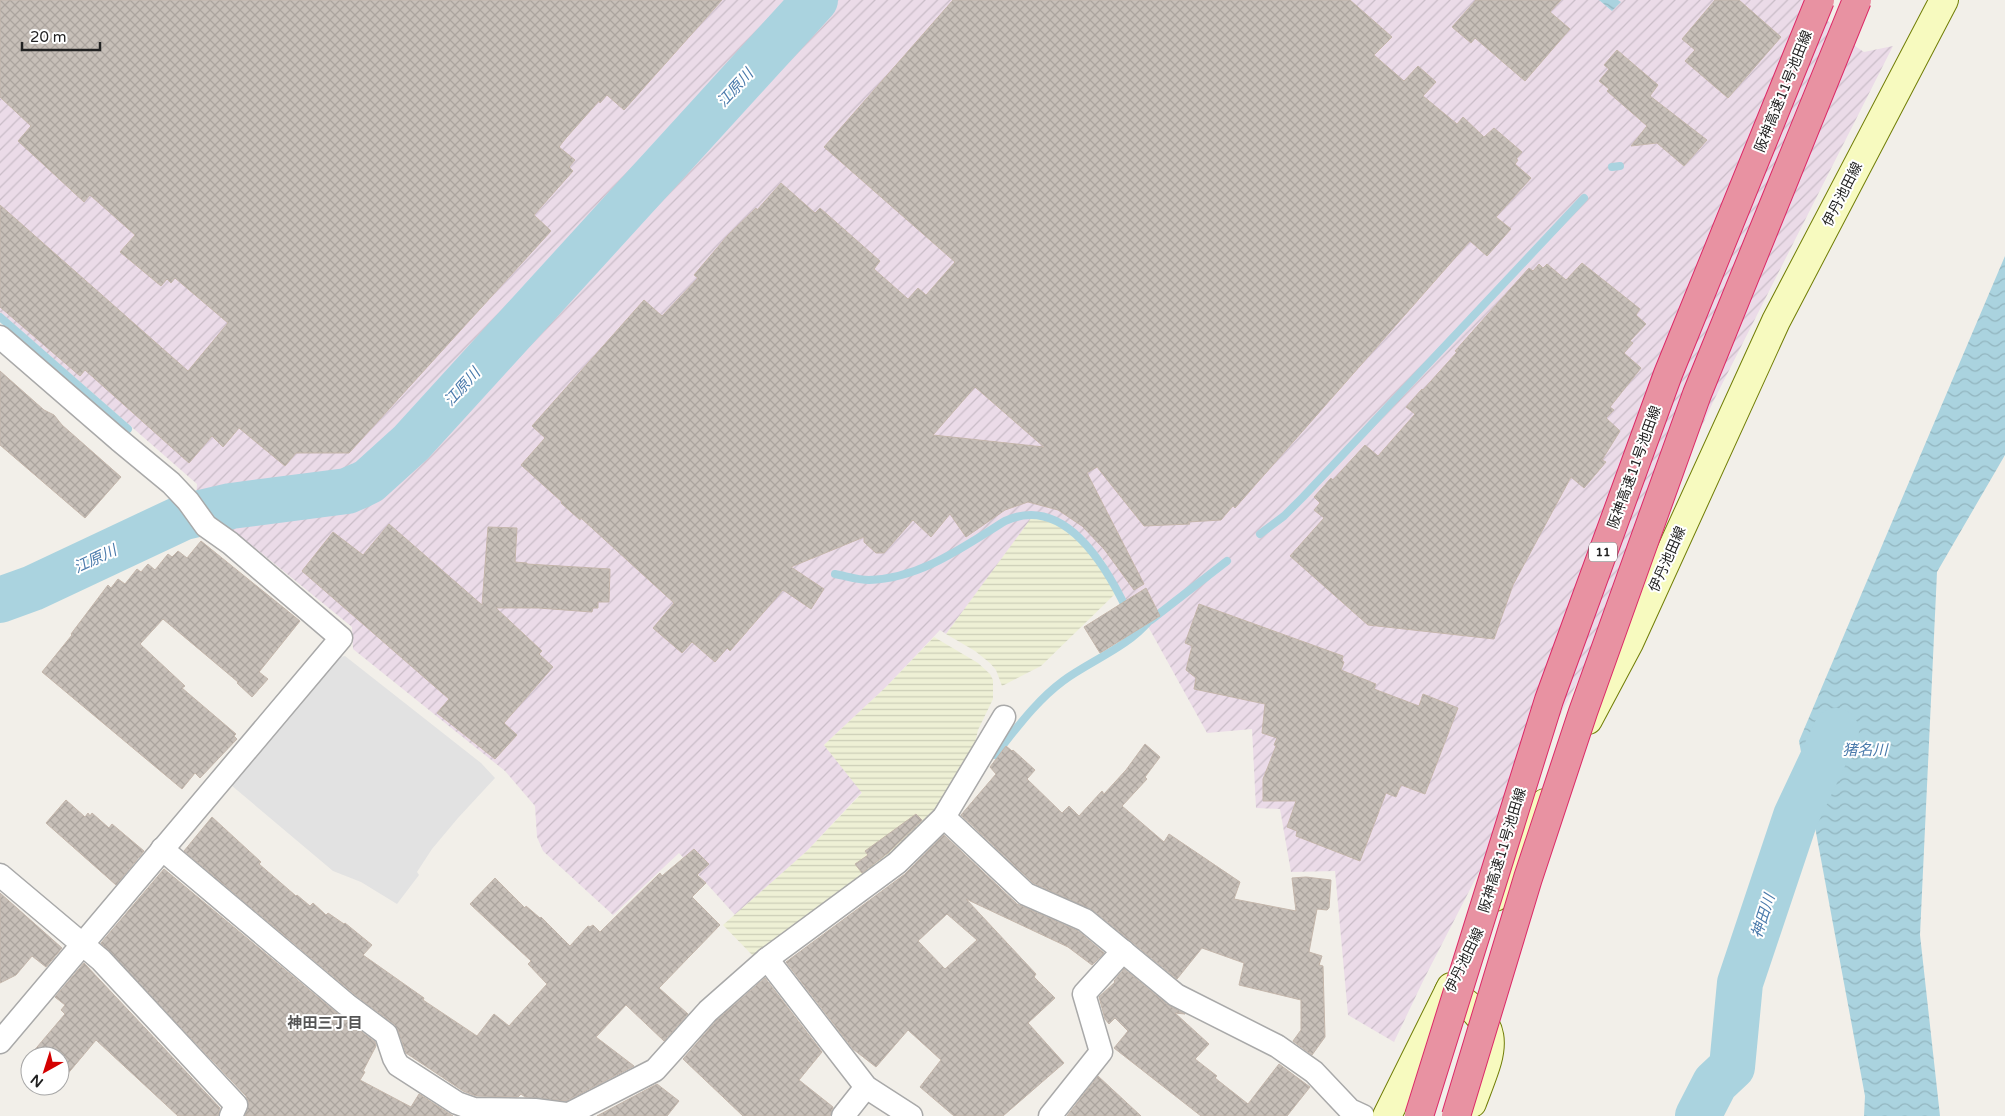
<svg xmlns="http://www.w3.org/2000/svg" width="2005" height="1116" font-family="'Varela Round','Noto Sans JP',sans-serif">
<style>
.industrial{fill:url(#industrial-furrows)}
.farmland{fill:url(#farmland-rules)}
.parking{fill:#e2e2e2}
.water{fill:url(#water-waves)}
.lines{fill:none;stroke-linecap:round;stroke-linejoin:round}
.stream{stroke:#aad3df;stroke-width:8}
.river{stroke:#aad3df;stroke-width:46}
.building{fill:url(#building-cross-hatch);stroke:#c4b6ab;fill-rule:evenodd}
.street-casing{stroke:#a9a9a9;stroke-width:25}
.secondary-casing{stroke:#707d05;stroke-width:30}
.street{stroke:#fff;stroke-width:22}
.secondary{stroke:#f7fabf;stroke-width:28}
.highway-bridge-casing{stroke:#dc2a67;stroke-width:30;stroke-linecap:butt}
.highway-bridge{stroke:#e892a2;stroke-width:28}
.labels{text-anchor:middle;stroke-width:4;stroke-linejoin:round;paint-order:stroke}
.shield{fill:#fff;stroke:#646464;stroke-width:1}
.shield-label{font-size:12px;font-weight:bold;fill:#222}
.street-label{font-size:14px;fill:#222;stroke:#fff}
.water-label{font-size:15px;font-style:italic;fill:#4a7aab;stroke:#fff}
.neighbourhood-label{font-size:15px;font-weight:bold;fill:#555;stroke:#fff}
</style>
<defs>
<pattern id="industrial-furrows" width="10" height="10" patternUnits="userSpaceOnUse" patternTransform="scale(1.25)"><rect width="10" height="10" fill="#ebdbe8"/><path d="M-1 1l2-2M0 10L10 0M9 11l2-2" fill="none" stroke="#c9bcc7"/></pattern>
<pattern id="farmland-rules" width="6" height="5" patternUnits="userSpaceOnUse" patternTransform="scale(1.25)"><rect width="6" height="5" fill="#eef0d5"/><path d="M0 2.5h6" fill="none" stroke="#ccceb7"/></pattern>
<pattern id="water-waves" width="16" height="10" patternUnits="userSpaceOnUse" patternTransform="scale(1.25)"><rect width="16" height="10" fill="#aad3df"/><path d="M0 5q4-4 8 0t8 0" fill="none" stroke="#92b5bf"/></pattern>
<pattern id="building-cross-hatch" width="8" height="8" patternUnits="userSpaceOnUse" patternTransform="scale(1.25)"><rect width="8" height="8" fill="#c7bfb8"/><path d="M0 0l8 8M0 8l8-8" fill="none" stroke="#aba49e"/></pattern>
</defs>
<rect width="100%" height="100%" fill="#f2efe9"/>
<polygon class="industrial" points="0,0 1805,0 1855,46 1864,52 1893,46 1713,402 1608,630 1587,664 1537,759 1425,977 1394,1042 1348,1015 1335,871 1291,872 1280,809 1256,808 1252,729 1207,733 1150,630 1142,617 1126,604 1104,561 1096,551 1078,534 1056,519 1036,513 946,634 940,630 886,687 824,745 862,792 807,851 735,915 679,853 613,915 543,851 537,837 535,806 505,771 353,649 352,627 238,534 218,522 196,500 197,484 0,312"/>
<g class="farmland">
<polygon points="1032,517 1048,521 1059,526 1084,546 1100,564 1115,594 1041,666 1002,686 996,670 990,663 975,651 946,634"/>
<polygon points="934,637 978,663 990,674 993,680 993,699 978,730 975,743 918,837 756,959 723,925 807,851 862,793 824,745 886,687"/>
</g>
<polygon class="parking" points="345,656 481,763 495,778 458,818 432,849 417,872 419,875 397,904 361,882 333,871 231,785 336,658"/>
<g class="water">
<polygon points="1599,0 1618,0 1621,2 1612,11"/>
<polygon points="2005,256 2005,455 1937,572 1920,935 1940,1116 1864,1116 1865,1096 1799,741"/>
</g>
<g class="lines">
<g class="stream">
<polyline points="1612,167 1620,166"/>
<polyline points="0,317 128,429"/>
<polyline points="207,498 219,508"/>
<polyline points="1260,534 1284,516 1303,497 1584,198"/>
<path d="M 835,574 C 846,576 858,580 869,580 C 921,578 963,547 1005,521 C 1064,494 1106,566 1127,610"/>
<polyline points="1151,620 1227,561"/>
<path d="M 995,755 C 1016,729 1036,701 1063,681 C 1090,661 1128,647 1149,621"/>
</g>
<g class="river">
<polyline points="0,600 33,588 184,517 231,506 347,491 361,485 369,481 411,443 815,0"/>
<polyline points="1698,1116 1715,1083 1732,1067 1740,983 1796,816 1836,731"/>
</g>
</g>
<g class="building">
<polygon points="0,0 722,0 624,110 607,95 600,103 599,101 566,138 559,147 575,160 569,167 573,171 534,215 551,231 349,453 296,453 285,466 239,428 223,447 212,436 189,463 85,370 80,376 0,307 0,205 188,371 228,323 175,278 171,283 167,279 161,286 120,252 135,235 90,195 84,202 18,141 31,126 0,97"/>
<path d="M 953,0 L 1350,0 L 1392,37 L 1374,55 L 1404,81 L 1418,66 L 1436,82 L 1423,96 L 1457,124 L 1463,117 L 1484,137 L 1494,128 L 1522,152 L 1516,159 L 1518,160 L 1515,164 L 1531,178 L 1496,217 L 1511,229 L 1487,256 L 1470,241 L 1235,508 L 1233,506 L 1221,520 L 1188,522 L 1190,524 L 1144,526 L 1097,467 L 1087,473 L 1144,584 L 1134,590 L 1104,549 L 1082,526 L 1058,510 L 1028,502 L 1005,510 L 966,537 L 950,514 L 931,537 L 913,520 L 884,553 L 876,553 L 864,542 L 864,537 L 791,567 L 824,589 L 811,609 L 783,590 L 730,651 L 727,648 L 715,662 L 692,642 L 682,653 L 653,628 L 674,603 L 581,518 L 580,520 L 561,503 L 562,502 L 521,465 L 545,438 L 532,426 L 644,300 L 662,316 L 698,278 L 694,275 L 728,235 L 756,208 L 757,210 L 781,183 L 815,213 L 820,208 L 880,261 L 874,269 L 908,299 L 918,288 L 926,295 L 955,262 L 824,147 ZM 975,387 L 1044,447 L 933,435 Z"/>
<polygon points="1476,0 1561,0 1550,12 1570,29 1525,81 1475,38 1471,43 1452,27"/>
<polygon points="1715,0 1739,0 1781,37 1728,98 1685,61 1695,50 1682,39"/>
<polygon points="1617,50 1658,85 1650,96 1707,140 1684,166 1657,143 1631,146 1647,126 1607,91 1609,89 1599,81 1609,69 1604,65"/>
<polygon points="1582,263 1640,309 1636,315 1646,324 1630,341 1633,343 1624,353 1641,368 1610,407 1614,410 1606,418 1620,431 1602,460 1606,462 1584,488 1571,477 1513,585 1494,639 1368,625 1290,556 1324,518 1314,510 1320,503 1314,497 1331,478 1333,480 1365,445 1378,456 1415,414 1406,407 1422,389 1423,390 1457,352 1455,351 1529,268 1533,271 1539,264 1543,268 1547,264 1566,280"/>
<polygon points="0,371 44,410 54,415 62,425 121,477 85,518 0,445"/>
<polygon points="389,524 482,605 488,527 517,528 515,562 527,563 527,564 610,569 609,602 598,602 598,608 593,608 592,612 538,608 496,608 542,651 539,654 553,667 504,723 517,735 495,759 437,713 449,699 302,571 333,532 363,555"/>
<polygon points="201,541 300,621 259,672 268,679 252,697 237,683 238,682 163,619 140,644 185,686 182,688 236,734 234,736 237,739 200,778 195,773 182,789 42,672 72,635 71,634 108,585 111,588 118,579 125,584 137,569 141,572 148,564 155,570 168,554 172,557 178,551 187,558"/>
<polygon points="1146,588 1160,616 1100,653 1084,627"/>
<polygon points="1199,604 1343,656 1342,661 1344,662 1341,670 1376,684 1374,689 1419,706 1423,694 1458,708 1425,794 1401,785 1396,797 1386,793 1360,861 1296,836 1297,831 1287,827 1296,801 1263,801 1263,779 1276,746 1274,745 1277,738 1262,733 1265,704 1194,689 1196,678 1186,670 1192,646 1185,643"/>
<polygon points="1145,744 1160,757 1145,777 1147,779 1122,806 1164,842 1169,834 1240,882 1234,899 1296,911 1292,878 1306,877 1331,880 1329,908 1327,910 1317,909 1309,952 1322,956 1319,965 1323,966 1325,1037 1312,1055 1293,1041 1301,1030 1301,1000 1239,985 1244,963 1202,948 1177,979 1093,910 1033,883 961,815 996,774 990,767 1006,746 1012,751 1013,750 1035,770 1027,779 1062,813 1069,806 1079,816 1102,791 1104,794 1126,770"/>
<polygon points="66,800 85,817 88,813 90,816 92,813 109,828 112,824 144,851 116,885 46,823"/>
<polygon points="916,814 922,820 888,853 862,873 855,864 868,855 865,851"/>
<polygon points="212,817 261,862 259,864 296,896 297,895 310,906 313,903 326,915 328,913 344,924 345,923 372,945 363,955 424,998 423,1000 477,1036 494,1014 509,1026 547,984 528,964 531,961 470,904 495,878 525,908 526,906 540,918 541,917 570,946 588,926 590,927 593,925 600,932 660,873 662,876 694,849 709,864 697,875 706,883 692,897 720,925 659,988 688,1014 664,1041 626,1005 596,1037 634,1066 566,1101 525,1097 521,1094 518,1097 476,1096 463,1091 406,1053 398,1030 394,1024 354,994 184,851"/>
<path d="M 944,835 L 1017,904 L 1078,931 L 1104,953 L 1092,965 L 1068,947 L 966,899 L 1036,974 L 1034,977 L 1055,998 L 1028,1023 L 1064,1063 L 1003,1116 L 954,1116 L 920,1087 L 941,1060 L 908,1030 L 876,1067 L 853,1049 L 786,962 L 905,874 ZM 947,914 L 977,940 L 945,969 L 918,941 Z"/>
<polygon points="164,869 338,1014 375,1042 376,1046 363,1071 365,1072 360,1080 411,1107 419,1094 453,1116 245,1116 249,1103 246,1096 101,943"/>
<polygon points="0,893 62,948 46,967 32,956 16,975 0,983"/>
<polygon points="84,963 220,1108 218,1116 178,1116 96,1040 60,1083 60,1056 30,1056 30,1074 21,1066 65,1014 61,1010 65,1005 55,997"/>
<polygon points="1124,969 1168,1005 1185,1014 1175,1013 1209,1044 1195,1059 1217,1076 1215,1078 1248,1104 1279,1064 1310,1087 1287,1116 1201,1116 1114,1048 1128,1031 1115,1018 1109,1024 1105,1019 1099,997 1115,982 1114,981"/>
<polygon points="765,978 822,1052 799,1080 833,1107 830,1116 743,1116 683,1059 717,1020"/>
<polygon points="1098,1076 1141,1116 1067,1116"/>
<polygon points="657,1084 679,1101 667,1116 597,1116"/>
</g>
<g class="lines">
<g class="street-casing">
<g id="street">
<polyline points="0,337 119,440 171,483 188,501 206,526 230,543 341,638 0,1042"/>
<polyline points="944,817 1026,894 1085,920 1176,995 1277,1046 1314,1072 1350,1110 1363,1116"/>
<polyline points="162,849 346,1004 386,1034 394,1058 398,1065 457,1103 474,1109 535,1110 566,1114"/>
<polyline points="0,875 101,960 236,1105 231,1116"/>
<polyline points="767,959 866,1087 911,1116"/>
<polyline points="565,1116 655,1070 708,1011 767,959 897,863 944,817 1004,717"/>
<polyline points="843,1116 866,1087"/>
<polyline points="1050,1116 1101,1052 1084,994 1123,951"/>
</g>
</g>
<g class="secondary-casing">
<g id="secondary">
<polyline points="1588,720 1629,643 1776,321 1944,0"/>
<polyline points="1495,897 1545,803"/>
<path d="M 1449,991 C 1506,1028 1493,1047 1472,1103"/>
<polyline points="1387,1116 1451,987"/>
</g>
</g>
<use href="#street" class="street"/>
<use href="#secondary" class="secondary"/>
<g class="highway-bridge-casing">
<g id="highway-bridge">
<polyline points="1419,1116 1549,700 1668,374 1820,0"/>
<polyline points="1456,1116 1528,878 1583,712 1642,547 1697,394 1857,0"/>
</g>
</g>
<use href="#highway-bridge" class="highway-bridge"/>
</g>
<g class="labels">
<rect class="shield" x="1589" y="542.5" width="28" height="19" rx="4"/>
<g class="shield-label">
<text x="1603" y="556">11</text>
</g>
<g class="street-label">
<text transform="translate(1783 91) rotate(-68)" y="5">阪神高速11号池田線</text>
<text transform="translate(1842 194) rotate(-63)" y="5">伊丹池田線</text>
<text transform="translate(1634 467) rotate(-70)" y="5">阪神高速11号池田線</text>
<text transform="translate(1667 559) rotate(-66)" y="5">伊丹池田線</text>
<text transform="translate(1502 850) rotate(-73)" y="5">阪神高速11号池田線</text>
<text transform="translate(1464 960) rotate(-64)" y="5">伊丹池田線</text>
</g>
<g class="water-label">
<text transform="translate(735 88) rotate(-48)" y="5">江原川</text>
<text transform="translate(462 387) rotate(-48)" y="5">江原川</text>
<text transform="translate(95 559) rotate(-25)" y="5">江原川</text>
<text x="1865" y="755">猪名川</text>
<text transform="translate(1763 916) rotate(-72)" y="5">神田川</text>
</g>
<g class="neighbourhood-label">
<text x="325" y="1028">神田三丁目</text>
</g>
</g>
<g transform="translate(45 1071) rotate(219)"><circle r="24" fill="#ffffff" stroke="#a7a7a7"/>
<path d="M0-4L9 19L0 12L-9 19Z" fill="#d40000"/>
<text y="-8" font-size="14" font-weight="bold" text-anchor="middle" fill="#222222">N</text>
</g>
<path d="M22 42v8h78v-8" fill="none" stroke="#222222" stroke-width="2.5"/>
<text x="30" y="42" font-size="15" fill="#222222" stroke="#ffffff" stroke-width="4" paint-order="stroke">20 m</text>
</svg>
